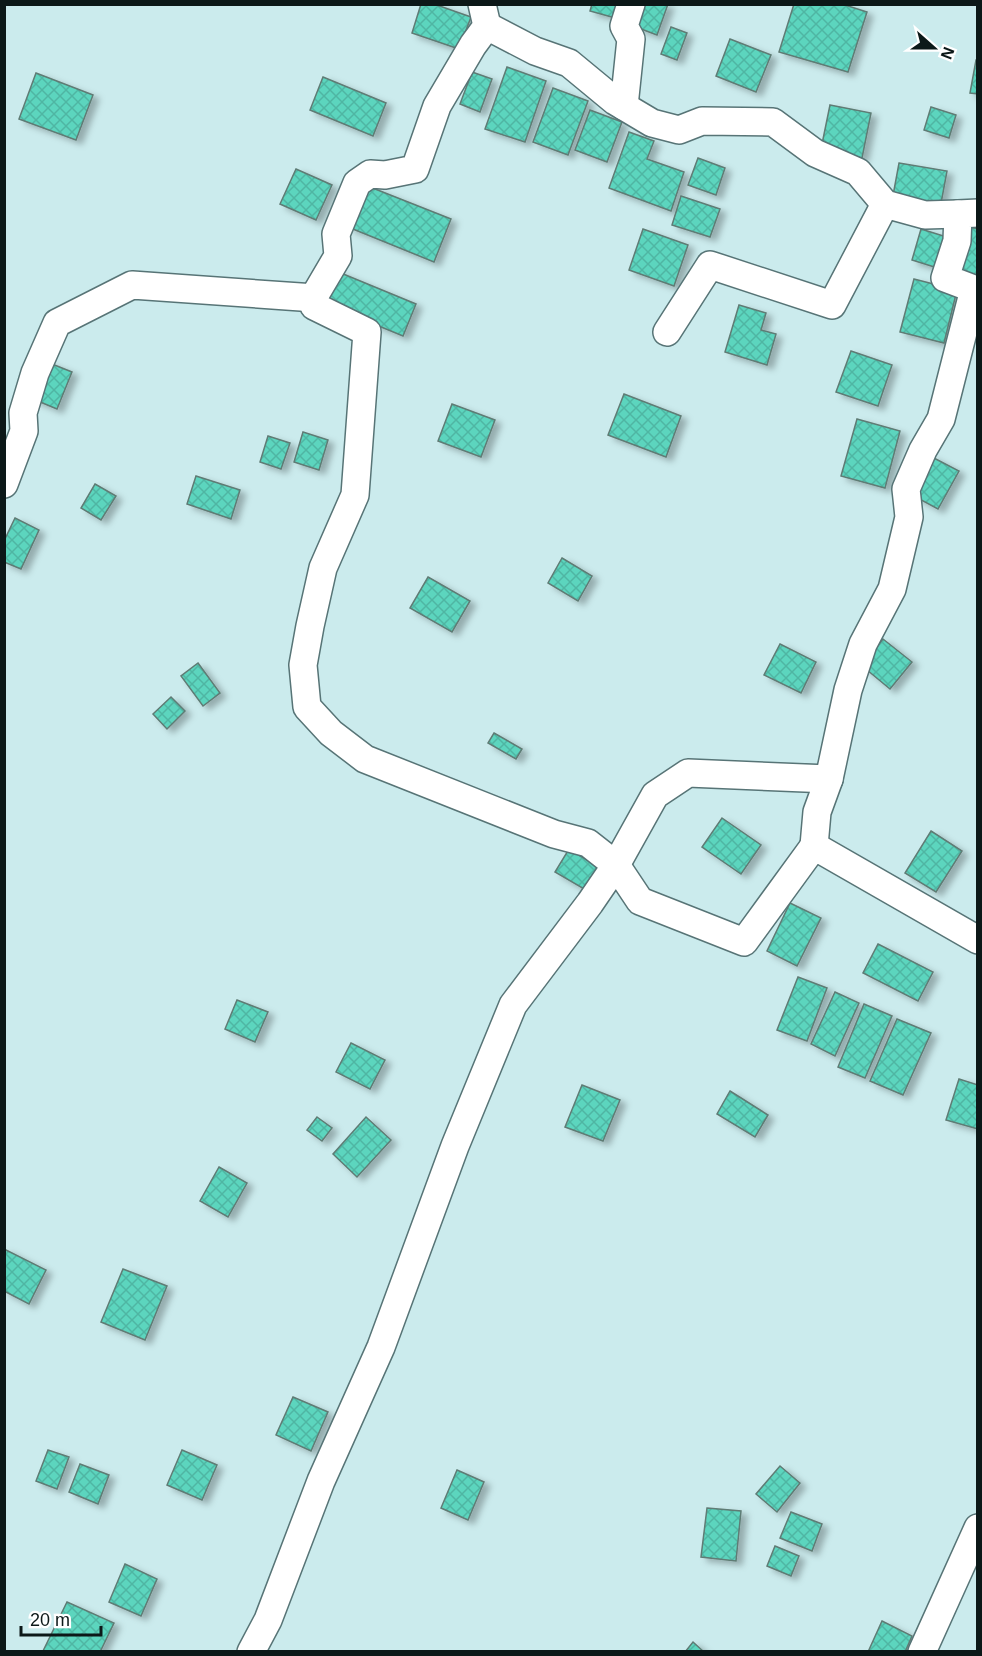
<svg xmlns="http://www.w3.org/2000/svg" width="982" height="1656" font-family="Helvetica,sans-serif">
<style>
.building{fill:url(#building-cross-hatch);stroke:#5f7b74;stroke-width:1.5;filter:url(#shadow)}
.lines{fill:none;stroke-linecap:round;stroke-linejoin:round}
.minor-casing{stroke:#577476;stroke-width:30}
.minor{stroke:#fff;stroke-width:27}
</style>
<defs>
<pattern id="building-cross-hatch" width="8" height="8" patternUnits="userSpaceOnUse" patternTransform="scale(1.5)"><rect width="8" height="8" fill="#5cd5be"/><path d="M0 0l8 8M0 8l8-8" fill="none" stroke="#4fb6a3"/></pattern>
<filter id="shadow"><feDropShadow dx="6" dy="4" stdDeviation="3" flood-color="#0004"/></filter>
</defs>
<rect width="100%" height="100%" fill="#cbebed"/>
<g class="building">
<polygon points="421,4 434,4 471,17 459,49 412,33"/>
<polygon points="592,4 624,4 619,19 590,11"/>
<polygon points="635,4 668,4 657,35 628,24"/>
<polygon points="794,4 842,4 867,12 848,72 779,52"/>
<polygon points="671,27 687,33 677,60 661,54"/>
<polygon points="730,39 771,55 756,92 716,76"/>
<polygon points="976,60 978,60 978,94 970,93"/>
<polygon points="507,67 546,81 525,142 485,129"/>
<polygon points="472,72 492,79 480,112 460,104"/>
<polygon points="36,73 93,95 76,140 19,119"/>
<polygon points="323,77 386,103 373,136 310,110"/>
<polygon points="553,88 588,101 568,155 533,142"/>
<polygon points="830,105 871,113 862,158 821,149"/>
<polygon points="931,107 956,115 949,138 924,130"/>
<polygon points="590,110 622,122 607,162 575,150"/>
<polygon points="629,132 654,141 647,159 684,172 671,211 609,188"/>
<polygon points="698,158 725,168 716,195 688,185"/>
<polygon points="899,163 947,171 940,209 892,201"/>
<polygon points="296,169 332,185 316,220 280,204"/>
<polygon points="365,185 451,219 434,262 348,227"/>
<polygon points="681,196 720,209 710,237 672,225"/>
<polygon points="963,225 978,229 978,284 950,277"/>
<polygon points="643,229 688,245 674,286 629,270"/>
<polygon points="921,229 953,239 944,270 912,260"/>
<polygon points="336,271 416,304 403,336 323,303"/>
<polygon points="914,279 957,290 944,343 900,332"/>
<polygon points="739,305 766,313 761,330 776,334 767,365 725,352"/>
<polygon points="851,351 892,365 878,406 836,392"/>
<polygon points="47,362 72,372 57,409 33,399"/>
<polygon points="624,394 681,416 666,457 608,435"/>
<polygon points="452,404 495,420 481,457 438,441"/>
<polygon points="857,419 900,431 885,488 841,476"/>
<polygon points="303,432 328,440 319,470 294,462"/>
<polygon points="268,436 290,443 281,469 260,462"/>
<polygon points="930,456 959,471 938,509 910,494"/>
<polygon points="196,476 240,490 231,519 187,504"/>
<polygon points="95,484 116,496 101,520 81,508"/>
<polygon points="15,518 39,530 21,569 4,562 4,541"/>
<polygon points="562,558 592,576 578,601 548,583"/>
<polygon points="428,577 470,601 452,632 410,608"/>
<polygon points="883,639 912,662 890,689 861,665"/>
<polygon points="780,644 816,662 801,693 764,675"/>
<polygon points="198,663 220,693 203,706 181,676"/>
<polygon points="171,697 185,711 167,729 153,714"/>
<polygon points="494,733 522,749 516,759 488,743"/>
<polygon points="722,818 761,845 741,874 702,847"/>
<polygon points="931,831 962,851 936,892 905,873"/>
<polygon points="569,849 604,870 591,893 555,872"/>
<polygon points="790,903 821,918 797,966 767,951"/>
<polygon points="878,944 933,972 918,1001 863,973"/>
<polygon points="798,977 827,988 807,1041 777,1030"/>
<polygon points="835,992 859,1003 835,1056 811,1044"/>
<polygon points="237,1000 268,1012 255,1042 225,1029"/>
<polygon points="864,1004 892,1016 865,1078 838,1067"/>
<polygon points="897,1019 931,1033 903,1095 870,1081"/>
<polygon points="351,1043 385,1060 370,1089 336,1072"/>
<polygon points="959,1079 978,1085 978,1129 946,1120"/>
<polygon points="582,1085 620,1100 603,1141 565,1127"/>
<polygon points="730,1091 768,1115 755,1137 717,1114"/>
<polygon points="317,1117 332,1128 322,1141 307,1130"/>
<polygon points="366,1117 391,1140 357,1177 333,1154"/>
<polygon points="219,1167 247,1183 228,1217 200,1201"/>
<polygon points="4,1249 46,1270 29,1304 4,1291"/>
<polygon points="123,1269 167,1286 145,1340 101,1322"/>
<polygon points="293,1397 328,1412 311,1451 276,1435"/>
<polygon points="48,1450 69,1457 57,1489 36,1481"/>
<polygon points="182,1450 217,1465 202,1500 167,1485"/>
<polygon points="80,1464 109,1475 98,1504 69,1492"/>
<polygon points="780,1466 800,1483 777,1512 756,1494"/>
<polygon points="457,1470 484,1482 468,1520 441,1508"/>
<polygon points="707,1508 741,1511 736,1561 701,1557"/>
<polygon points="791,1512 822,1524 812,1551 780,1538"/>
<polygon points="775,1546 799,1556 791,1576 767,1566"/>
<polygon points="125,1564 157,1579 141,1616 109,1602"/>
<polygon points="67,1602 114,1623 100,1652 43,1651"/>
<polygon points="882,1621 912,1636 905,1652 868,1652"/>
<polygon points="693,1642 704,1652 685,1652"/>
</g>
<g class="lines">
<g class="minor-casing">
<g id="minor">
<polyline points="482,4 487,26 473,45 437,106 415,169 385,175 370,174 357,183 336,234 338,256 315,295 314,306 367,332 355,495 323,568 310,626 303,665 307,707 331,733 365,759 554,834 588,843 616,865 655,795 688,773 829,779 817,812 814,846"/>
<polyline points="487,26 535,51 569,63 615,101 652,123 679,130 702,121 773,122 815,153 858,172 885,204 925,215 958,214"/>
<polyline points="624,106 631,39 624,26 631,4"/>
<polyline points="667,332 710,265 832,305 885,204"/>
<polyline points="4,484 24,431 23,413 35,373 57,323 132,285 315,298"/>
<polyline points="829,779 848,690 863,644 892,589 909,517 906,489 923,450 941,419 974,289 945,278 957,241 958,214 978,213"/>
<polyline points="251,1652 268,1620 321,1481 381,1347 455,1146 513,1005 590,903 616,865 640,901 744,942 814,846 978,940"/>
<polyline points="922,1652 978,1528"/>
</g>
</g>
<use href="#minor" class="minor"/>
</g>
<rect width="982" height="1656" fill="none" stroke="#0c1818" stroke-width="12"/>
<g transform="translate(934 48) rotate(111)" stroke="#ffffff" stroke-width="4.5" paint-order="stroke">
<path d="M0-4.5L10 22L0 15L-10 22Z" fill="#0c1818"/>
<text y="-9" font-size="16" font-weight="bold" text-anchor="middle" fill="#0c1818">N</text>
</g>
<path d="M21 1626v9h80v-9" fill="none" stroke="#0c1818" stroke-width="3"/>
<text x="30" y="1626" font-size="18" fill="#0c1818" stroke="#ffffff" stroke-width="4.5" paint-order="stroke">20 m</text>
</svg>
